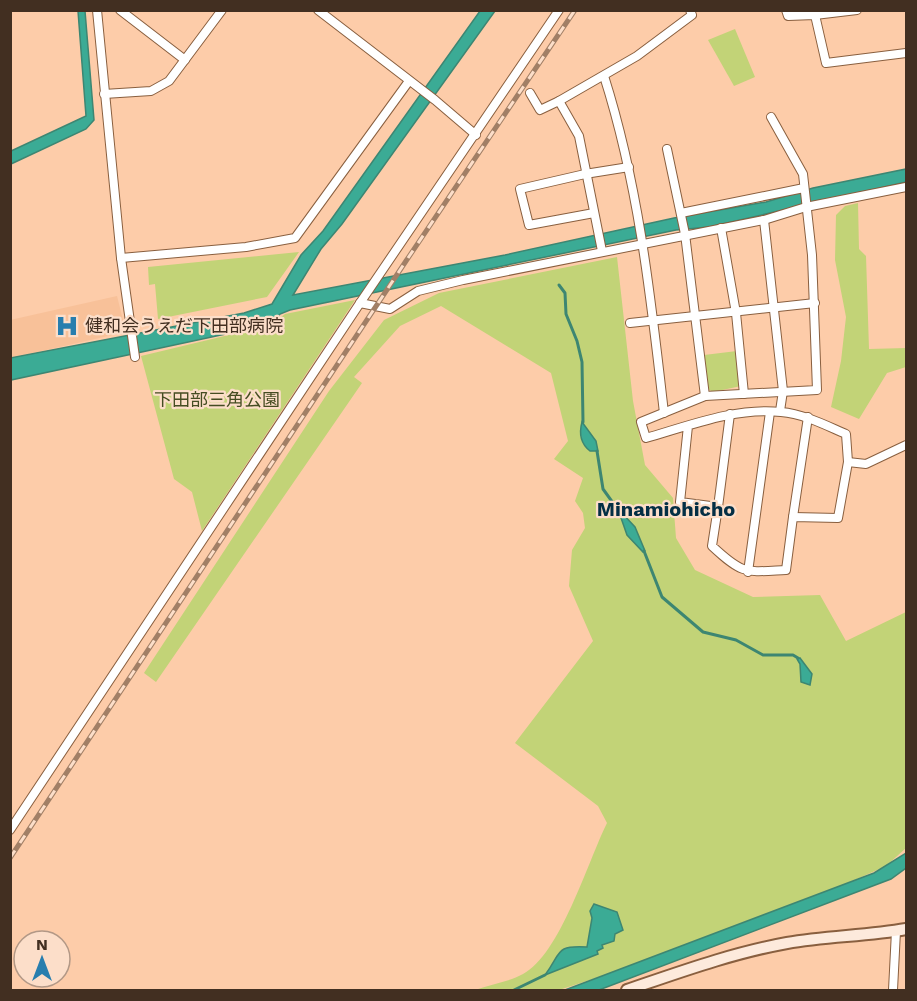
<svg xmlns="http://www.w3.org/2000/svg" width="917" height="1001" font-family="'Work Sans','Noto Sans JP',sans-serif">
<style>
.built{fill:#f8c199}
.green{fill:#c2d377}
.water{fill:#3bab95;stroke:#3d8672;stroke-width:1.5}
.lines{fill:none;stroke-linecap:round;stroke-linejoin:round}
.stream{stroke:#3d8672;stroke-width:3}
.street-casing{stroke:#895f3f;stroke-width:10}
.secondary-casing{stroke:#895f3f;stroke-width:14}
.street{stroke:#fff;stroke-width:8}
.secondary{stroke:#fdeadc;stroke-width:10}
.rail-casing{stroke:#a17f66;stroke-width:5}
.rail{stroke:#fcdec9;stroke-width:3;stroke-dasharray:9;stroke-linecap:butt}
.labels{text-anchor:middle;stroke-width:4.5;stroke-linejoin:round;paint-order:stroke}
.poi-label{font-size:18px;fill:#422f21;stroke:#fcdec9;text-anchor:start}
.park-label{font-size:18px;fill:#454d22;stroke:#fcdec9}
.neighbourhood-label{font-size:20px;font-weight:bold;fill:#042f45;stroke:#fcdec9}
</style>
<rect width="100%" height="100%" fill="#fdcca9"/>
<polygon class="built" points="117,296 126,332 11,358 10,320"/>
<g class="green">
<polygon points="735,29 755,77 734,86 708,40"/>
<polygon points="858,203 859,249 866,256 869,349 906,348 906,367 887,373 859,419 831,407 841,361 846,317 835,260 836,215 845,206"/>
<polygon points="299,252 267,297 158,319 155,284 149,285 148,267"/>
<path d="M 617,257 L 633,401 L 645,465 L 673,498 L 676,538 L 695,570 L 753,597 L 820,595 L 846,641 L 906,612 L 906,848 L 886,866 L 848,883 L 630,967 L 559,990 L 475,990 C 491,984 509,982 523,974 C 560,955 588,861 607,823 L 598,806 L 515,743 L 593,641 L 569,586 L 572,550 L 585,528 L 583,513 L 575,501 L 583,478 L 554,459 L 568,441 L 551,373 L 441,306 L 400,326 L 354,377 L 362,383 L 156,682 L 144,673 L 329,391 L 384,320 L 439,293 Z"/>
<polygon points="355,300 202,531 192,492 174,479 141,356 271,325 285,314"/>
<polygon points="737,351 741,386 713,392 708,389 704,355"/>
</g>
<g class="water">
<polygon points="78,11 85,11 94,120 86,129 11,164 11,151 86,116"/>
<polygon points="480,11 495,11 342,224 321,249 293,295 505,255 674,218 766,202 813,188 906,169 906,182 709,227 676,230 290,310 280,314 272,324 11,380 10,358 244,313 272,304 301,255 323,231"/>
<path d="M 582,422 L 596,441 L 598,451 L 590,451 C 581,444 579,433 582,422 Z"/>
<polygon points="622,513 635,527 645,551 643,552 627,535 620,515"/>
<polygon points="800,658 812,674 810,685 801,682 800,664 797,659"/>
<polygon points="906,853 906,868 891,879 599,990 565,990 874,873"/>
<path d="M 594,904 L 617,912 L 623,930 L 615,934 L 614,941 L 602,945 L 603,948 L 597,951 L 598,954 L 545,975 C 562,953 554,945 587,947 L 592,918 L 590,911 Z"/>
</g>
<g class="lines">
<g class="stream">
<polyline points="559,285 565,293 566,314 577,341 582,362 583,422"/>
<polyline points="597,451 603,489 621,514"/>
<polyline points="644,551 662,597 703,632 736,640 763,655 793,655 798,658"/>
<polyline points="514,990 545,975"/>
</g>
<g class="street-casing">
<g id="street">
<polyline points="97,10 121,258 135,357"/>
<polyline points="120,10 185,60"/>
<polyline points="318,10 435,100 476,135"/>
<polyline points="786,10 788,16 815,15 826,63 906,53"/>
<polyline points="815,15 857,10"/>
<path d="M 604,76 C 639,186 651,299 664,413"/>
<polyline points="530,93 540,110 559,101 579,136 602,251"/>
<polyline points="104,94 151,91 169,81 222,10"/>
<polyline points="559,101 637,56 692,15 690,10"/>
<polyline points="667,149 685,234 705,396"/>
<polyline points="594,213 529,225 520,189 585,174 629,167"/>
<polyline points="681,213 804,188"/>
<polyline points="764,220 783,391 780,411"/>
<polyline points="721,228 736,313 744,394"/>
<polyline points="121,258 246,247 295,238 409,81"/>
<polyline points="360,303 390,309 418,291 463,280 764,220 806,207 906,187"/>
<polyline points="630,323 815,303"/>
<path d="M 688,426 L 680,502 L 718,507 L 712,546 C 743,575 745,572 786,570 L 793,517 L 838,518 L 848,462 L 846,434 C 825,425 804,414 781,412 C 736,407 688,426 646,438 L 641,422 L 705,396 L 817,390 L 812,255 L 803,174 L 771,117"/>
<polyline points="848,462 866,464 906,445"/>
<polyline points="718,507 730,414"/>
<polyline points="793,517 808,417"/>
<polyline points="748,572 770,412"/>
<polyline points="10,830 360,303 559,10"/>
<polyline points="893,990 896,931"/>
</g>
</g>
<g class="secondary-casing">
<path id="secondary" d="M 627,990 C 680,972 732,953 787,943 C 826,936 867,936 906,929"/>
</g>
<use href="#street" class="street"/>
<use href="#secondary" class="secondary"/>
<g class="rail-casing">
<polyline id="rail" points="10,858 406,261 575,10"/>
</g>
<use href="#rail" class="rail"/>
</g>
<defs>
<g id="hospital-bare" transform="scale(1.8)"><path d="M-5-5h3v3.5h4V-5h3V5h-3V1.5h-4V5h-3Z" fill="#287eae" stroke="#fcdec9" stroke-width="2.5" paint-order="stroke"/></g>
</defs>
<g fill-rule="evenodd">
<use href="#hospital-bare" x="67" y="326"/>
</g>
<g class="labels">
<g class="poi-label">
<text x="85" y="332">健和会うえだ下田部病院</text>
</g>
<g class="park-label">
<text x="217" y="406">下田部三角公園</text>
</g>
<g class="neighbourhood-label">
<text x="666" y="516">Minamiohicho</text>
</g>
</g>
<rect width="917" height="1001" fill="none" stroke="#422f21" stroke-width="24"/>
<g transform="translate(42 959)"><circle r="28" fill="#fcdec9" stroke="#b29886" stroke-width="1.5"/>
<path d="M0-4.5L10 22L0 15L-10 22Z" fill="#287eae"/>
<text y="-9" font-size="16" font-weight="bold" text-anchor="middle" fill="#422f21">N</text>
</g>
</svg>
